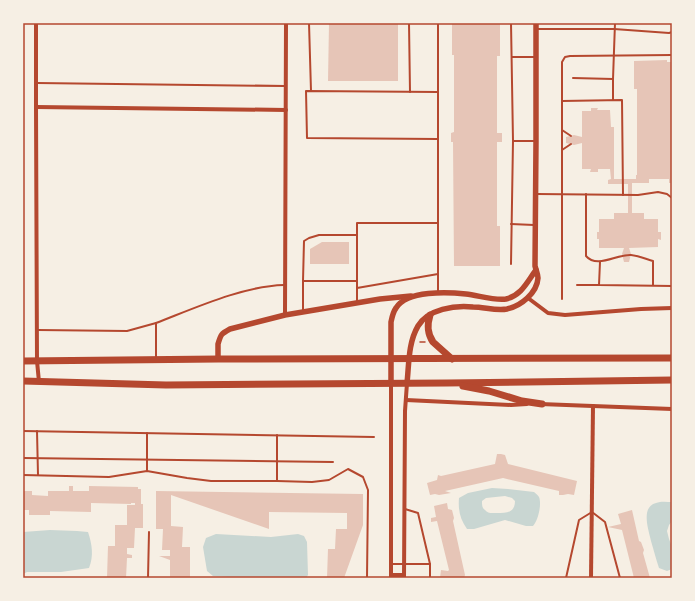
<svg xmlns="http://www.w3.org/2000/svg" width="695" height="601" font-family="'Roboto Condensed',sans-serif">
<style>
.water{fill:#c9d6d2;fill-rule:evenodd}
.building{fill:#e6c5b7}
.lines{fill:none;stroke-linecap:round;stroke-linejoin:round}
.path{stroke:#b5482f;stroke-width:1.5}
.service{stroke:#b5482f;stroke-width:2}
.minor{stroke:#b5482f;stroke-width:4}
.tertiary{stroke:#b5482f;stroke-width:5.5}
.primary{stroke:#b5482f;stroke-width:7}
.neatline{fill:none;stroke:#b5482f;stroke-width:1.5}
</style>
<rect width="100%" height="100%" fill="#f6efe4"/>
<g class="water">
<path d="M 492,488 L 508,489 L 534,492 C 536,494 538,495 539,497 C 542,504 538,521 533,526 L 526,526 L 505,520 L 474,529 L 467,529 C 460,519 458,510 459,498 L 468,493 ZM 505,496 L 512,498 L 515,501 C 515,513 506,513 497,513 C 492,513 488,514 485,510 C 482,508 482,505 482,501 L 486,498 Z"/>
<path d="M 672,502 L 672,521 L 669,525 L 667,531 L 669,539 L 672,547 L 672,569 L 667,571 L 659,568 C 656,559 654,551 651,541 C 649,531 640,507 656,503 C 661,501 667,502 672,502 Z"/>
<path d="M 50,530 L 77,531 L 88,532 C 92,544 94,556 89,568 L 61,572 L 27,572 L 23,574 L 23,532 Z"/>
<polygon points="216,534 271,537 298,534 304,536 307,542 308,575 306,578 244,578 213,576 207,571 203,547 206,538"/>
</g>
<g class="building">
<polygon points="329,23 398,23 398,81 328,81"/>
<polygon points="452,23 500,23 500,56 497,56 497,133 502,133 502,142 497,142 497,226 500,226 500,266 454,266 453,142 451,142 451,133 454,132 454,55 452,55"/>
<polygon points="667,60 667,62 671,62 672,183 669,183 669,179 649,179 649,183 632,183 632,213 644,213 644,219 658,219 658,232 661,232 661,240 658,239 658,247 629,248 631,254 629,262 624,262 622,254 624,248 599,248 599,239 597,239 597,232 599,232 599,219 614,219 614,213 628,213 628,184 608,184 608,180 611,179 610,169 598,169 598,172 590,172 591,169 582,169 582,143 574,145 566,143 566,137 574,135 582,137 582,111 591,111 591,108 598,108 597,110 610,110 611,127 614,127 614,179 636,179 636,175 637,175 637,89 634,89 634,61"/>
<polygon points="322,242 349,242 349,264 310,264 310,249"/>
<polygon points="497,454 501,454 505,455 508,464 577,481 574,495 568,494 563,495 559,495 559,491 503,478 445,491 451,493 439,495 435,494 430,495 427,483 437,480 438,475 441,476 495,464"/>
<polygon points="69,486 73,486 73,491 89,491 89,486 138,487 138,489 141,489 141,504 143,504 143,528 135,528 134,548 127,548 127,554 132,555 132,558 127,558 126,578 107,578 108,546 115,546 115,525 127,525 127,505 135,505 135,503 131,503 131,504 91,503 91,512 50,511 50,515 29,515 29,510 23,510 23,491 32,491 32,495 48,496 48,491 69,491"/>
<polygon points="156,491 363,494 363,525 344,578 327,578 328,549 335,549 336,529 347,529 347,513 269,512 269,529 171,495 171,526 183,527 182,547 190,547 190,578 170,578 170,560 159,556 170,556 170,550 162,550 163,529 156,529"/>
<polygon points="447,503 448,509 452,510 454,518 453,521 465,575 464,578 440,578 441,570 448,571 449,570 437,521 431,522 431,518 436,517 434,506"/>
<polygon points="632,510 639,541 641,542 644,550 643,553 650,578 634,578 622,530 608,527 621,524 618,514"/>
</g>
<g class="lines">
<polyline class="path" points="420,342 425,342"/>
<g class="service">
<polyline points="309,23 311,91"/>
<polyline points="409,23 410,92"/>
<polyline points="670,23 672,24"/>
<polyline points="537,29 614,29 669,33 672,32"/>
<polyline points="512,57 535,57"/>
<polyline points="573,78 613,79"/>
<polyline points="37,83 285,86"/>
<polyline points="613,100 613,79 615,23"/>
<polyline points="562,101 622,100 623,195"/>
<polyline points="562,130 571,136"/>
<polyline points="438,139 307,138 306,91 307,91 438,92"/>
<polyline points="513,141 535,141"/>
<polyline points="562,150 571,144"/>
<polyline points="537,194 638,195 658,192 667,194 672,198"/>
<path d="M 586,194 L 586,256 C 597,269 617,254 631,255 C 639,256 646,259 653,261 L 653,285"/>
<polyline points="511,224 534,225"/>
<polyline points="357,235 357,223 438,223"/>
<polyline points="600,262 599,285 672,286"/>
<polyline points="511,264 513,141 511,23"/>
<polyline points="357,281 303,281 304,241 309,238 319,235 357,235 357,302"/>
<polyline points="577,285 599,285"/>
<polyline points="357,288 438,274"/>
<polyline points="438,292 438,23"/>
<polyline points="562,299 562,62 565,57 570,56 672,55"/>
<polyline points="303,312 303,281"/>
<polyline points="38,330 127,331 156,323"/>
<path d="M 156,358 L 156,323 C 195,308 243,286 284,285"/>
<polyline points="23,431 374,437"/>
<polyline points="37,431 38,475"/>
<polyline points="147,433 147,471"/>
<polyline points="23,458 333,462"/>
<polyline points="23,475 109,477 147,471 187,478 211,481 277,481 312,482 329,480 348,469 363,477 368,490 367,578"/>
<polyline points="277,481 277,435"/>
<polyline points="405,509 418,513 430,564 430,578"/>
<polyline points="391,564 430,564"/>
<polyline points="148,578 149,532"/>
<polyline points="566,578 579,520 592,512 605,522 620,578"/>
</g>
<g class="minor">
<polyline points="36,23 36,107 37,361 39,382"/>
<polyline points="36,107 286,110"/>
<polyline points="528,298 548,313 565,315 641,309 672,308"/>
<polyline points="285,315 286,23"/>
<polyline points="406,400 511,405 527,404"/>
<polyline points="540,404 672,409"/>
<polyline points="391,575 404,575"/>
<polyline points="391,578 391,383"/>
<polyline points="404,578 405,411 407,383"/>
<polyline points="591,578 593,406"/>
</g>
<g class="tertiary">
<path d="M 218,359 L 218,344 C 221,334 221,334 230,329 L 285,315 L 380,299 L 411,296"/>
<path d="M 391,383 L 391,322 C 392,317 393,312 396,308 C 407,290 448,292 466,294 C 477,295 495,301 506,299 C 522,295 527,282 536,270"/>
<path d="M 407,383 C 409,365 408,343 418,326 C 428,309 455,305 473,307 C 484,307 496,311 507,309 C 521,306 537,293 538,278 C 538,274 536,270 535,266 L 536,141 L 536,23"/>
</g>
<g class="primary">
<path d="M 430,315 C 427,325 427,333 433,342 L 452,359"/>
<polyline points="23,361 218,359 672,358"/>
<polyline points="23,381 166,385 447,383 672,380"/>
<polyline points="463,386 489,391 522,401 542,404"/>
</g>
</g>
<rect width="695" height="601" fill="none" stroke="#f6efe4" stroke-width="48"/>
<rect x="24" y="24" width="647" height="553" class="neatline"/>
</svg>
